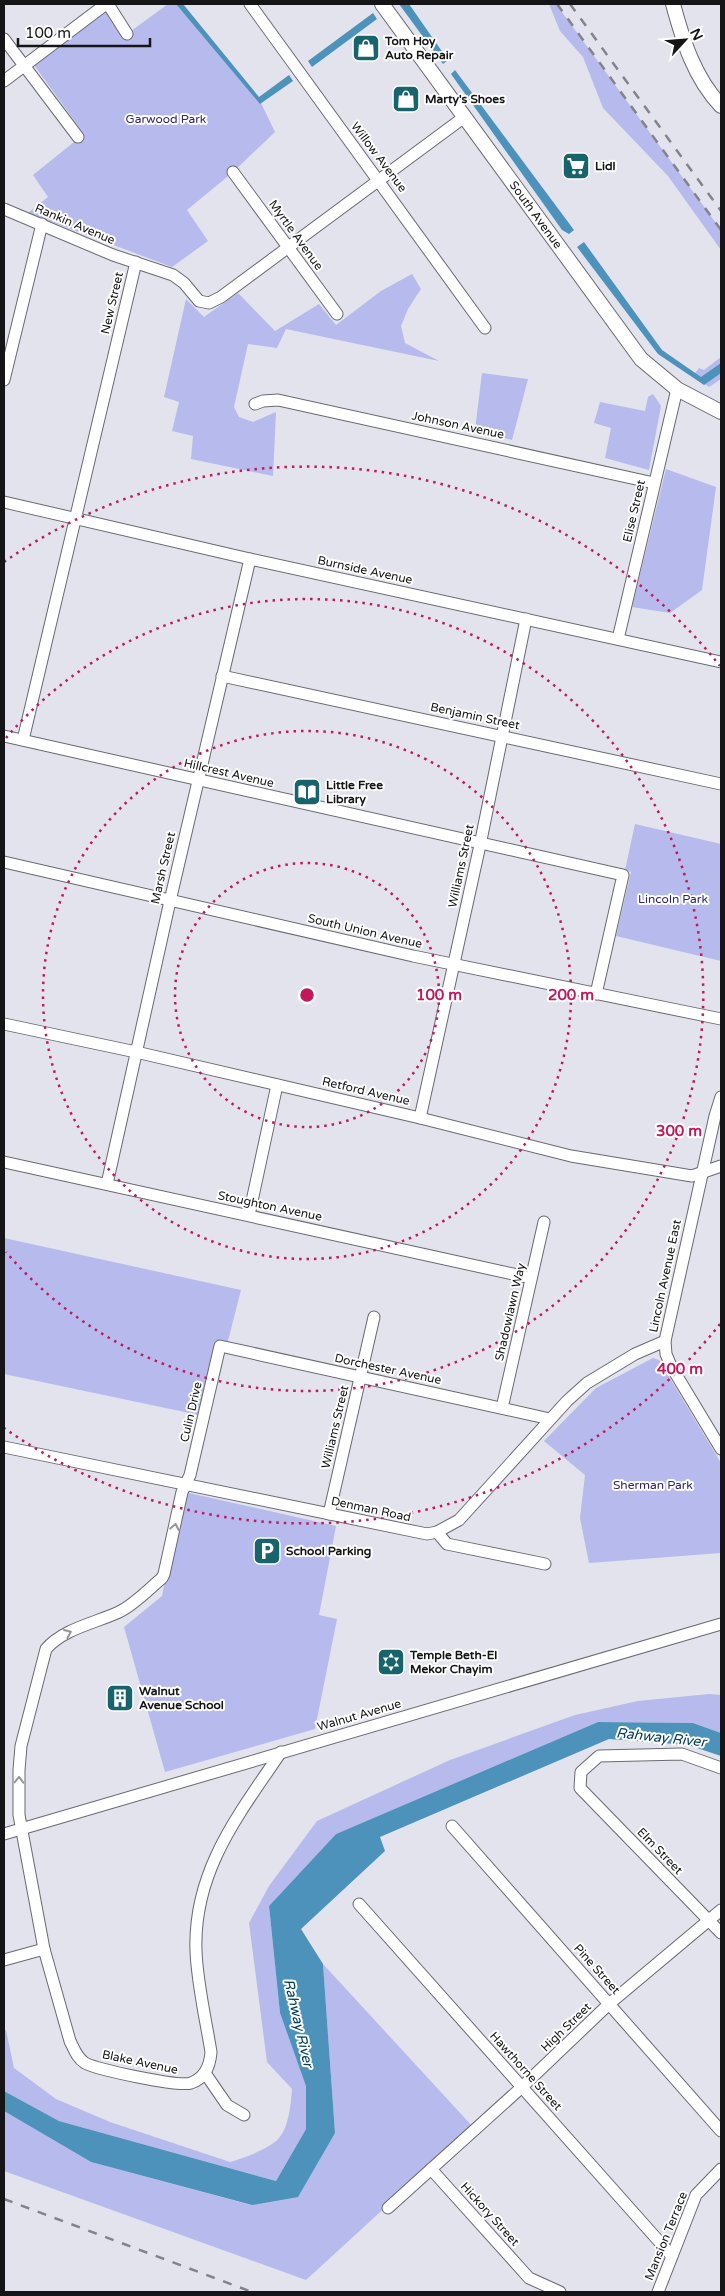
<svg xmlns="http://www.w3.org/2000/svg" width="725" height="2296" font-family="'Varela Round',sans-serif">
<style>
.green{fill:#b7baec}
.water{fill:#4d92ba}
.lines{fill:none;stroke-linecap:round;stroke-linejoin:round}
.minor-casing{stroke:#696a72;stroke-width:13}
.major-casing{stroke:#696a72;stroke-width:16}
.minor{stroke:#fff;stroke-width:11}
.major{stroke:#fff;stroke-width:14}
.rail{stroke:#838389;stroke-width:2.5;stroke-dasharray:9 9;stroke-linecap:butt}
.oneway{stroke:#969697}
.ring{fill:none;stroke:#c2185b;stroke-width:2.5;stroke-dasharray:2.5 5}
.labels{text-anchor:middle;stroke-width:4;stroke-linejoin:round;paint-order:stroke}
.poi-label{font-size:12px;font-weight:bold;fill:#151518;stroke:#fff;text-anchor:start}
.park-label{font-size:12px;fill:#2d256f;stroke:#fff}
.street-label{font-size:12px;fill:#151518;stroke:#fff}
.water-label{font-size:14px;font-style:italic;fill:#04405c;stroke:#fff}
.centre{fill:#c2185b;stroke:#fff;stroke-width:2.5}
.ring-label{font-size:15px;text-anchor:middle;font-weight:bold;fill:#c2185b;stroke:#fff;stroke-width:4;stroke-linejoin:round;paint-order:stroke}
</style>
<rect width="100%" height="100%" fill="#e2e3ec"/>
<g class="green">
<polygon points="168,4 179,4 260,101 275,132 233,172 187,210 208,241 172,267 28,213 48,197 33,175 84,134 31,61 101,7 127,34"/>
<polygon points="549,4 556,4 721,230 721,250 668,176 603,108 583,57 560,31"/>
<polygon points="412,274 421,289 408,309 401,326 405,343 439,361 286,329 277,348 248,344 234,407 239,417 253,422 276,412 273,476 191,459 193,436 172,431 179,402 164,397 186,299 204,317 238,293 275,331 319,304 336,325 381,291"/>
<polygon points="721,357 721,379 709,387 693,376 699,368 704,370"/>
<polygon points="482,373 528,379 512,440 475,430"/>
<polygon points="653,394 661,406 649,470 605,458 611,428 594,423 600,402 645,411 648,397"/>
<polygon points="666,469 716,487 702,590 670,613 632,607"/>
<polygon points="635,824 721,844 721,961 616,936 631,872 625,870"/>
<polygon points="4,1238 241,1290 189,1493 336,1526 319,1615 337,1619 315,1729 165,1772 124,1627 162,1596 199,1415 4,1374"/>
<polygon points="653,1358 659,1360 721,1463 721,1553 589,1563 580,1518 585,1475 544,1441 596,1388"/>
<path d="M 709,1694 L 721,1695 L 721,1733 L 693,1723 L 598,1722 L 336,1834 L 269,1906 L 280,2013 L 306,2085 L 306,2129 L 276,2181 L 59,2121 L 4,2091 L 4,2031 L 6,2030 L 14,2068 L 56,2099 L 110,2122 L 230,2162 C 243,2158 270,2149 279,2138 C 289,2127 291,2103 292,2089 L 267,2062 L 249,1923 L 269,1886 L 317,1821 L 450,1760 L 575,1715 L 638,1701 Z"/>
<polygon points="323,1964 473,2127 306,2280 4,2171 4,2111 91,2162 251,2205 335,2133"/>
</g>
<g class="water">
<polygon points="176,4 183,4 259,97 289,75 293,81 260,104"/>
<polygon points="399,4 409,4 448,60 443,64"/>
<polygon points="373,13 377,19 312,67 308,61"/>
<polygon points="455,70 574,230 569,234 562,230 451,74"/>
<polygon points="584,242 662,350 701,377 721,363 721,373 704,385 658,354 577,247"/>
<polygon points="598,1722 693,1723 721,1733 721,1756 688,1745 609,1739 380,1837 385,1851 301,1929 323,1964 335,2133 298,2197 252,2205 91,2162 4,2111 4,2091 59,2121 276,2181 306,2129 306,2086 280,2013 269,1906 336,1834"/>
</g>
<g class="lines">
<g class="minor-casing">
<g id="minor">
<polyline points="108,4 127,34"/>
<polyline points="250,4 485,328"/>
<polyline points="4,39 78,137"/>
<polyline points="4,81 106,4"/>
<polyline points="233,172 337,314"/>
<polyline points="4,209 113,255 173,275 184,283 199,301 209,303 221,297 463,118"/>
<polyline points="4,380 42,224"/>
<polyline points="255,404 263,401 278,400 654,483"/>
<polyline points="4,502 250,559 721,662"/>
<polyline points="618,639 677,389"/>
<polyline points="222,676 721,784"/>
<polyline points="4,736 623,875 596,994"/>
<polyline points="23,740 136,262"/>
<polyline points="4,862 413,956 721,1019"/>
<polyline points="4,1024 136,1052 420,1118 571,1156 692,1176 721,1166"/>
<polyline points="721,1097 715,1116 665,1341 666,1354 671,1366 721,1449"/>
<polyline points="420,1118 480,845 526,619"/>
<polyline points="4,1162 531,1278"/>
<polyline points="107,1184 170,901 250,559"/>
<polyline points="249,1215 277,1085"/>
<polyline points="502,1408 544,1222"/>
<polyline points="4,1447 427,1534 437,1532 459,1520 567,1401 587,1383 635,1354 665,1341"/>
<polyline points="329,1514 374,1317"/>
<polyline points="437,1532 447,1544 545,1564"/>
<path d="M 281,1752 C 239,1814 193,1871 196,1951 C 197,1982 206,2021 211,2052 C 210,2066 205,2078 191,2083 C 178,2087 99,2070 85,2063 C 77,2058 74,2049 70,2041 L 44,1949 L 19,1815 L 19,1770 L 21,1746 L 46,1649 C 63,1629 95,1623 119,1612 C 134,1605 149,1589 162,1578 L 164,1574 L 182,1492 L 190,1475 L 220,1346 L 550,1419"/>
<polyline points="721,1768 682,1754 599,1756 581,1772 580,1788 721,1933"/>
<polyline points="452,1826 721,2131"/>
<polyline points="4,1834 721,1624"/>
<polyline points="359,1904 672,2256"/>
<polyline points="4,1960 44,1949"/>
<polyline points="205,2073 227,2105 244,2115"/>
<polyline points="431,2169 529,2278 560,2292"/>
<polyline points="388,2208 522,2087 609,2004 721,1910"/>
<polyline points="658,2292 696,2195 721,2169"/>
</g>
</g>
<g class="major-casing">
<g id="major">
<path id="s1" d="M 382,4 L 641,359 L 677,389 L 721,412"/>
<path d="M 673,4 C 683,41 694,77 721,106"/>
</g>
</g>
<use href="#minor" class="minor"/>
<use href="#major" class="major"/>
<g class="rail">
<polyline points="557,4 721,230"/>
<polyline points="570,4 721,211"/>
<polyline points="4,2199 252,2292"/>
</g>
</g>
<defs><path id="oneway-chevron" d="M-2-3.5L2.5 0L-2 3.5" fill="none" stroke-width="1.6" stroke-linecap="round" stroke-linejoin="round" transform="scale(1.25)"/></defs>
<g class="oneway">
<use href="#oneway-chevron" transform="translate(175 1527) rotate(-79)"/>
<use href="#oneway-chevron" transform="translate(68 1633) rotate(-24)"/>
<use href="#oneway-chevron" transform="translate(19 1780) rotate(-89)"/>
</g>
<g class="ring">
<circle cx="307" cy="995" r="132"/>
<circle cx="307" cy="995" r="264"/>
<path d="M6 738A396 396 0 1 1 6 1252"/>
<path d="M720 1324A528 528 0 0 1 4 1428M4 562A528 528 0 0 1 720 666"/>
</g>
<defs>
<g id="shop-square" transform="scale(1.4375)"><rect x="-9" y="-9" width="18" height="18" rx="4" fill="#17646d" stroke="#fff"/><path d="M-5-2.5h2.3a2.7 3.5 0 0 1 5.4 0H5L5.5 6h-11ZM-1.5-2.5h3a1.5 2.3 0 0 0-3 0Z" fill="#fff"/></g>
<g id="supermarket-square" transform="scale(1.4375)"><rect x="-9" y="-9" width="18" height="18" rx="4" fill="#17646d" stroke="#fff"/><path d="M-6-5.5h2.5l.6 2H6L4.5 2H-2.5L-4.4-4H-6ZM-1.5 3.2a1.3 1.3 0 1 0 .1 0ZM3 3.2a1.3 1.3 0 1 0 .1 0Z" fill="#fff"/></g>
<g id="library-square" transform="scale(1.4375)"><rect x="-9" y="-9" width="18" height="18" rx="4" fill="#17646d" stroke="#fff"/><path d="M-6-4Q-3-5.5-.7-3.5V5Q-3 3-6 4ZM6-4Q3-5.5 .7-3.5V5Q3 3 6 4Z" fill="#fff"/></g>
<g id="parking-square" transform="scale(1.4375)"><rect x="-9" y="-9" width="18" height="18" rx="4" fill="#17646d" stroke="#fff"/><path d="M-3.5-5.5H1a3.5 3.5 0 0 1 0 7H-1V5.5H-3.5ZM-1-3.4V-.6H.8a1.4 1.4 0 0 0 0-2.8Z" fill="#fff"/></g>
<g id="synagogue-square" transform="scale(1.4375)"><rect x="-9" y="-9" width="18" height="18" rx="4" fill="#17646d" stroke="#fff"/><path d="M0-6.5L5.6 3.2H-5.6ZM0 6.5L5.6-3.2H-5.6Z" fill="#fff"/></g>
<g id="building-square" transform="scale(1.4375)"><rect x="-9" y="-9" width="18" height="18" rx="4" fill="#17646d" stroke="#fff"/><path d="M-4-6H4V6H1V3H-1V6H-4ZM-2.5-4.3h1.7v1.8h-1.7ZM.8-4.3h1.7v1.8H.8ZM-2.5-1h1.7V.8h-1.7ZM.8-1h1.7V.8H.8Z" fill="#fff"/></g>
</defs>
<g fill-rule="evenodd">
<use href="#shop-square" x="366" y="48"/>
<use href="#shop-square" x="406" y="99"/>
<use href="#supermarket-square" x="576" y="166"/>
<use href="#library-square" x="307" y="792"/>
<use href="#parking-square" x="267" y="1551"/>
<use href="#synagogue-square" x="391" y="1662"/>
<use href="#building-square" x="120" y="1698"/>
</g>
<g class="labels">
<g class="poi-label">
<text x="385" y="45">Tom Hoy<tspan x="385" dy="14">Auto Repair</tspan></text>
<text x="425" y="103">Marty's Shoes</text>
<text x="595" y="170">Lidl</text>
<text x="326" y="789">Little Free<tspan x="326" dy="14">Library</tspan></text>
<text x="286" y="1555">School Parking</text>
<text x="410" y="1659">Temple Beth-El<tspan x="410" dy="14">Mekor Chayim</tspan></text>
<text x="139" y="1695">Walnut<tspan x="139" dy="14">Avenue School</tspan></text>
</g>
<g class="park-label">
<text x="166" y="123">Garwood Park</text>
<text x="673" y="903">Lincoln Park</text>
<text x="653" y="1489">Sherman Park</text>
</g>
<g class="street-label">
<text transform="translate(379 157) rotate(53)" y="4">Willow Avenue</text>
<text dy="4" stroke="none"><textPath href="#s1" startOffset="261">South Avenue</textPath></text>
<text transform="translate(75 224) rotate(23)" y="4">Rankin Avenue</text>
<text transform="translate(296 235) rotate(54)" y="4">Myrtle Avenue</text>
<text transform="translate(112 303) rotate(-77)" y="4">New Street</text>
<text transform="translate(458 425) rotate(12)" y="4">Johnson Avenue</text>
<text transform="translate(634 511) rotate(-77)" y="4">Elise Street</text>
<text transform="translate(365 570) rotate(12)" y="4">Burnside Avenue</text>
<text transform="translate(475 716) rotate(12)" y="4">Benjamin Street</text>
<text transform="translate(229 773) rotate(13)" y="4">Hillcrest Avenue</text>
<text transform="translate(461 866) rotate(-78)" y="4">Williams Street</text>
<text transform="translate(163 868) rotate(-77)" y="4">Marsh Street</text>
<text transform="translate(365 931) rotate(13)" y="4">South Union Avenue</text>
<text transform="translate(366 1091) rotate(13)" y="4">Retford Avenue</text>
<text transform="translate(270 1206) rotate(12)" y="4">Stoughton Avenue</text>
<text transform="translate(665 1276) rotate(-78)" y="4">Lincoln Avenue East</text>
<text transform="translate(510 1312) rotate(-77)" y="4">Shadowlawn Way</text>
<text transform="translate(388 1369) rotate(12)" y="4">Dorchester Avenue</text>
<text transform="translate(191 1412) rotate(-77)" y="4">Culin Drive</text>
<text transform="translate(335 1427) rotate(-77)" y="4">Williams Street</text>
<text transform="translate(371 1509) rotate(12)" y="4">Denman Road</text>
<text transform="translate(359 1715) rotate(-16)" y="4">Walnut Avenue</text>
<text transform="translate(660 1851) rotate(46)" y="4">Elm Street</text>
<text transform="translate(597 1969) rotate(48)" y="4">Pine Street</text>
<text transform="translate(566 2027) rotate(-44)" y="4">High Street</text>
<text transform="translate(140 2062) rotate(12)" y="4">Blake Avenue</text>
<text transform="translate(526 2071) rotate(48)" y="4">Hawthorne Street</text>
<text transform="translate(490 2214) rotate(48)" y="4">Hickory Street</text>
<text transform="translate(666 2236) rotate(-68)" y="4">Mansion Terrace</text>
</g>
<g class="water-label">
<text transform="translate(661 1737) rotate(6)" y="5">Rahway River</text>
<text transform="translate(299 2023) rotate(77)" y="5">Rahway River</text>
</g>
</g>
<circle cx="307" cy="995" r="8" class="centre"/>
<g class="ring-label">
<text x="439" y="1000">100 m</text>
<text x="571" y="1000">200 m</text>
<text x="679" y="1136">300 m</text>
<text x="680" y="1374">400 m</text>
</g>
<rect width="725" height="2296" fill="none" stroke="#151518" stroke-width="10"/>
<g transform="translate(685 40) rotate(64)" stroke="#ffffff" stroke-width="4" paint-order="stroke">
<path d="M0-4L9 19L0 12L-9 19Z" fill="#151518"/>
<text y="-8" font-size="14" font-weight="bold" text-anchor="middle" fill="#151518">N</text>
</g>
<path d="M18 38v8h132v-8" fill="none" stroke="#151518" stroke-width="2.5"/>
<text x="25" y="38" font-size="15" fill="#151518" stroke="#ffffff" stroke-width="4" paint-order="stroke">100 m</text>
</svg>
